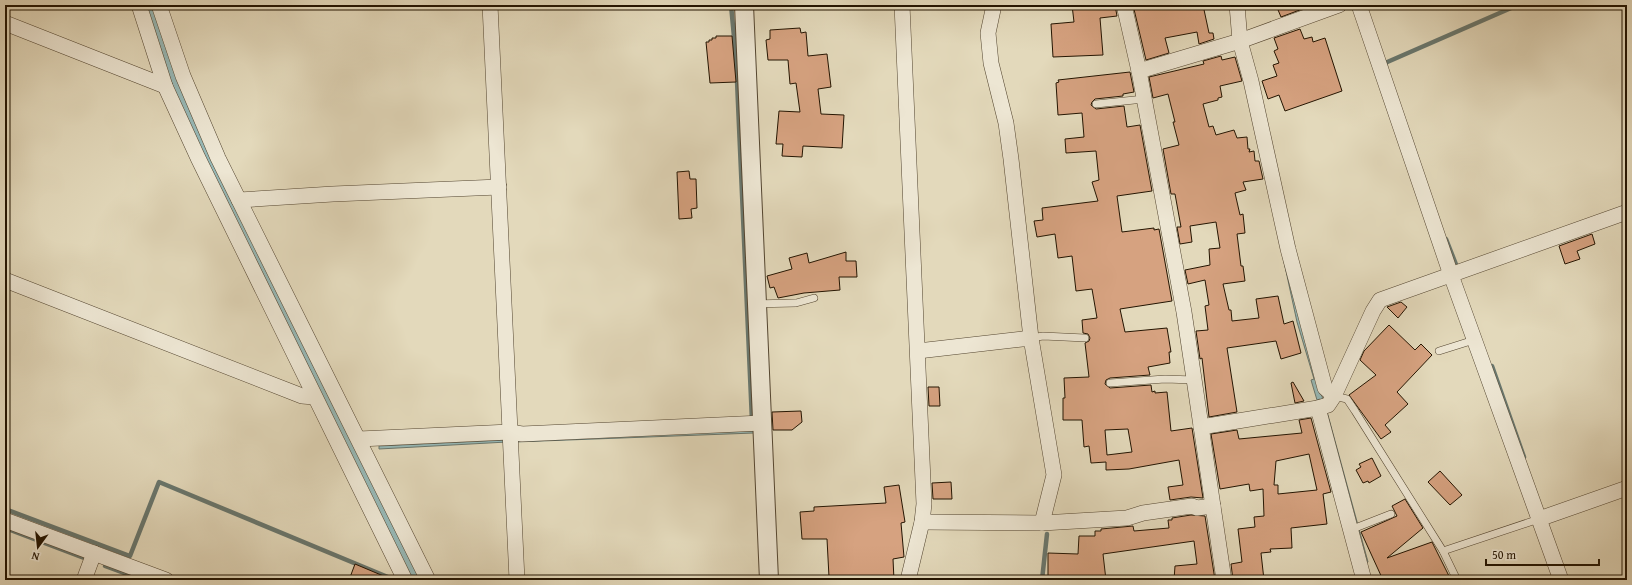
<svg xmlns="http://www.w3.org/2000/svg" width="1632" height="585" font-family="'Gentium Book Plus',serif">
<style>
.water{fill:#97b9b7;stroke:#69776e}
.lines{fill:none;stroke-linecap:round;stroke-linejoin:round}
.stream{stroke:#69776e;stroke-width:4.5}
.building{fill:#d6a280;stroke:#231401;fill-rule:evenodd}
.service-casing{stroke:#534530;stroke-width:8}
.minor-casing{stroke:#534530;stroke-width:16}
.tertiary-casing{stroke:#534530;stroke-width:20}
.service{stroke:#ede6d3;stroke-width:7}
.minor{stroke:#ede6d3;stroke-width:15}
.tertiary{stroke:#ede6d3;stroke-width:18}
</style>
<rect width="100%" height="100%" fill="#e3d9bb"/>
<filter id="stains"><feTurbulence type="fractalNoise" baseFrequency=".005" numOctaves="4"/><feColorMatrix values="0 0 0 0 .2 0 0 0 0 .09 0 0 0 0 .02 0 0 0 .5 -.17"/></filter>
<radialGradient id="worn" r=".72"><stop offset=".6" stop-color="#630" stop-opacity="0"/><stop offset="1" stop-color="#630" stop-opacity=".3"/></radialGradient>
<g class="water">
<polygon points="142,5 156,5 169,46 424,580 409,580 197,151"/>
<polygon points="1263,165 1311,362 1328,415 1368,562 1364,564 1324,415 1320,399 1317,400 1311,380 1314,379 1297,322"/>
<polygon points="754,431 754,433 515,442 516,439"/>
<polygon points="507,440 507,442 379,449 379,446"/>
</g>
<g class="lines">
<g class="stream">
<polyline points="731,5 736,58 752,421"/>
<polyline points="754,5 754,6"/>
<polyline points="1386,66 1385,63 1518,5"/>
<polyline points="1446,239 1457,267"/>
<polyline points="1492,366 1524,457"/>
<polyline points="5,509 130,556 159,482 395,580"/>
<polyline points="5,528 84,558"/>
<polyline points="105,566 143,580"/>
<polyline points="1042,580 1047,534"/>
</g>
</g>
<g class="building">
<polygon points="1072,5 1115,5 1117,16 1100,18 1103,55 1053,57 1051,24 1074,22"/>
<polygon points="1133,5 1170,5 1171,8 1203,5 1209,33 1213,33 1214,39 1199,44 1197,32 1165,38 1169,53 1146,60"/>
<polygon points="1276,5 1313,5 1281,17"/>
<polygon points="800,28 801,33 806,32 808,56 827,54 831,87 818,89 821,114 844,115 842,148 803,146 802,157 782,156 783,144 776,144 779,111 800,112 796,83 790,84 788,60 768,60 766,40 770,39 770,30"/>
<polygon points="1300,29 1304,39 1312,37 1313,42 1325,38 1342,91 1285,111 1279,95 1268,99 1262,81 1277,76 1273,65 1279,63 1274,51 1278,49 1274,38"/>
<polygon points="716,36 732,36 736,82 710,83 706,42 709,42 709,40 712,40 712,38 716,38"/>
<polygon points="1221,56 1222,60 1235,57 1242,81 1220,86 1222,97 1218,98 1218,100 1203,104 1209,127 1213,126 1216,135 1234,130 1237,138 1247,137 1248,149 1250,149 1249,152 1254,151 1255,161 1259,161 1263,179 1243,182 1246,190 1235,193 1240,215 1243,214 1245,233 1237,234 1241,266 1243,266 1245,281 1223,284 1229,310 1231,310 1232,321 1259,318 1256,299 1278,296 1284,324 1293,321 1301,353 1281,359 1276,341 1227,348 1237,412 1209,417 1202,358 1200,359 1196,331 1208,330 1205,306 1209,305 1205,280 1188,284 1185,270 1210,265 1209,249 1220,248 1216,222 1190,226 1192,242 1180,244 1177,227 1181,227 1175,194 1171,194 1163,149 1179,145 1173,122 1175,122 1168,94 1153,98 1149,77 1204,64 1203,61"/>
<path d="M 1130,72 L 1134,92 L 1123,94 L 1123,96 L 1095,99 L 1092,102 L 1091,105 L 1096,109 L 1124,106 L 1127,127 L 1140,125 L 1152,191 L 1117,196 L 1122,232 L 1154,228 L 1154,230 L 1159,229 L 1172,301 L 1120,309 L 1125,332 L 1167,328 L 1171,352 L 1169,352 L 1170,363 L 1148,367 L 1150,375 L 1110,378 L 1106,380 L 1105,384 L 1110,388 L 1151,385 L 1152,392 L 1155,391 L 1155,393 L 1167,392 L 1171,431 L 1192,428 L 1203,498 L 1191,497 L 1170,500 L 1168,487 L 1183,485 L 1179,460 L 1129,469 L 1106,470 L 1106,462 L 1091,463 L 1089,446 L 1084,447 L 1082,420 L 1063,420 L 1063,398 L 1065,398 L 1064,378 L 1089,377 L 1085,343 L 1089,341 L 1090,338 L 1088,334 L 1083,333 L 1082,320 L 1097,318 L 1092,289 L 1076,291 L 1072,256 L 1058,258 L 1055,234 L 1037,237 L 1034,221 L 1043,220 L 1042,208 L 1098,201 L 1092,182 L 1099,180 L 1096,151 L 1066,153 L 1065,139 L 1084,137 L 1082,113 L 1058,115 L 1056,83 L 1059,82 L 1058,80 ZM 1128,429 L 1132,452 L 1107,455 L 1105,430 Z"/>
<polygon points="689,171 690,179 696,179 697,208 691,209 692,218 679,219 677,172"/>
<polygon points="1592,234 1595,244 1577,251 1580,259 1565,264 1559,246"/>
<polygon points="846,252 846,261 856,261 857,277 839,277 840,290 804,293 778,298 774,287 770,288 767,276 792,269 789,258 807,253 809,263"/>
<polygon points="1401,302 1407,307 1398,318 1387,307"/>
<polygon points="1389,325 1415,350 1421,344 1432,355 1397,392 1408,404 1385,425 1391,432 1381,439 1349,395 1376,375 1360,360 1364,351"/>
<polygon points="1293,382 1304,401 1295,403 1291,383"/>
<polygon points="928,387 939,387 940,406 929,406"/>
<polygon points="801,411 802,422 792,430 773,430 772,412"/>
<path d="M 1311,418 L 1331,492 L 1323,494 L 1327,524 L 1291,528 L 1292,548 L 1270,549 L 1271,552 L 1261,553 L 1264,580 L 1233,580 L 1231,564 L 1242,562 L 1238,529 L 1255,527 L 1254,517 L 1264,516 L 1263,489 L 1250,491 L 1249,484 L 1220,489 L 1211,434 L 1237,430 L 1239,439 L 1302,433 L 1299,420 ZM 1309,454 L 1317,490 L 1278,494 L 1278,485 L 1274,485 L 1276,461 Z"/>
<polygon points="1372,458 1381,476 1369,483 1368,481 1363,483 1356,470 1361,467 1359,464"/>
<polygon points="1440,471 1462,495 1450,505 1428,482"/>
<polygon points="951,482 952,499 933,499 932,483"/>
<polygon points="899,485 905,522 901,523 904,557 893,559 894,580 854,580 854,576 829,577 827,539 802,539 800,512 814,511 814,507 886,503 884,487"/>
<polygon points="1405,499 1423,528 1387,558 1432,542 1451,580 1383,580 1361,532 1397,516 1392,506"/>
<polygon points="1191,515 1205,516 1215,580 1174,580 1175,566 1197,564 1194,541 1103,554 1106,580 1068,580 1068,576 1048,576 1048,553 1078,554 1079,536 1095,536 1095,531 1101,531 1101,529 1133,526 1134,531 1169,528 1168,520 1172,520 1172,518"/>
<polygon points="355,564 393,580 349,580"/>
</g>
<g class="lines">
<g class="service-casing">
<g id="service">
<polyline points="1096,104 1144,99"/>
<polyline points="757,304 796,303 814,298"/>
<polyline points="1031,338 1043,336 1085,338"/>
<polyline points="1439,351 1474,340"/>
<polyline points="1110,383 1165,379 1194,380"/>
<polyline points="1334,396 1347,399 1355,411 1443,551 1457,580"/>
<polyline points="1350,530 1391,514"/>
<polyline points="1443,551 1539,519"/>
</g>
</g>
<g class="minor-casing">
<g id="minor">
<polyline points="139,5 165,86 198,158 405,580"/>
<polyline points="159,5 183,76 218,158 428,580"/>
<polyline points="490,5 517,580"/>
<polyline points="902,5 924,504 922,522 908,580"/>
<polyline points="994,5 988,33 991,63 1006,123 1011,159 1031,338"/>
<polyline points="1124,5 1139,71 1184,312 1224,580"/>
<polyline points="1237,5 1240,41 1251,81 1288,249 1325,388 1334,396"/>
<polyline points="1359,5 1451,275 1561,580"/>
<polyline points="5,23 165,86"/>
<polyline points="1139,71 1240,41 1339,5"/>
<polyline points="239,200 333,194 499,187"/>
<polyline points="5,280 302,396 314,397"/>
<polyline points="918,351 1031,338 1054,475 1042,523"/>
<polyline points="1318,408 1364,580"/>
<polyline points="1201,427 1318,408 1328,405 1334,396 1373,311 1380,300 1627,212"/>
<polyline points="359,439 510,432 522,434 762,423"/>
<polyline points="1539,519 1627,488"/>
<polyline points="5,520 166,580"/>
<polyline points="922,522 1042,523 1127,518 1143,513 1192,506 1197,508 1213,506"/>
<polyline points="84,580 94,553"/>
</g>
</g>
<g class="tertiary-casing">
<polyline id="tertiary" points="744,5 769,580"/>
</g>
<use href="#service" class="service"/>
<use href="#minor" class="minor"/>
<use href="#tertiary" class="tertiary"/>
</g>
<rect width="1632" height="585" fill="none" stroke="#e3d9bb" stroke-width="20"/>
<rect x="6" y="6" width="1620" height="573" fill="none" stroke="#231401" stroke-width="2"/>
<rect x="10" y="10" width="1612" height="565" fill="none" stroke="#231401"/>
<g transform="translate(38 547) rotate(195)" stroke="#ede6d3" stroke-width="3" paint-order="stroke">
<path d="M0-3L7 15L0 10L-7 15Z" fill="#231401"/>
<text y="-6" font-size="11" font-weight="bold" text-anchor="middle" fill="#231401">N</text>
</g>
<path d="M1486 559v6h113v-6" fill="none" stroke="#231401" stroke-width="2"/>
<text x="1492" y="559" font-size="12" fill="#231401" stroke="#ede6d3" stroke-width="3" paint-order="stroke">50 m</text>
<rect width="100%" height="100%" filter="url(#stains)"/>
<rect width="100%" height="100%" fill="url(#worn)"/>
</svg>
